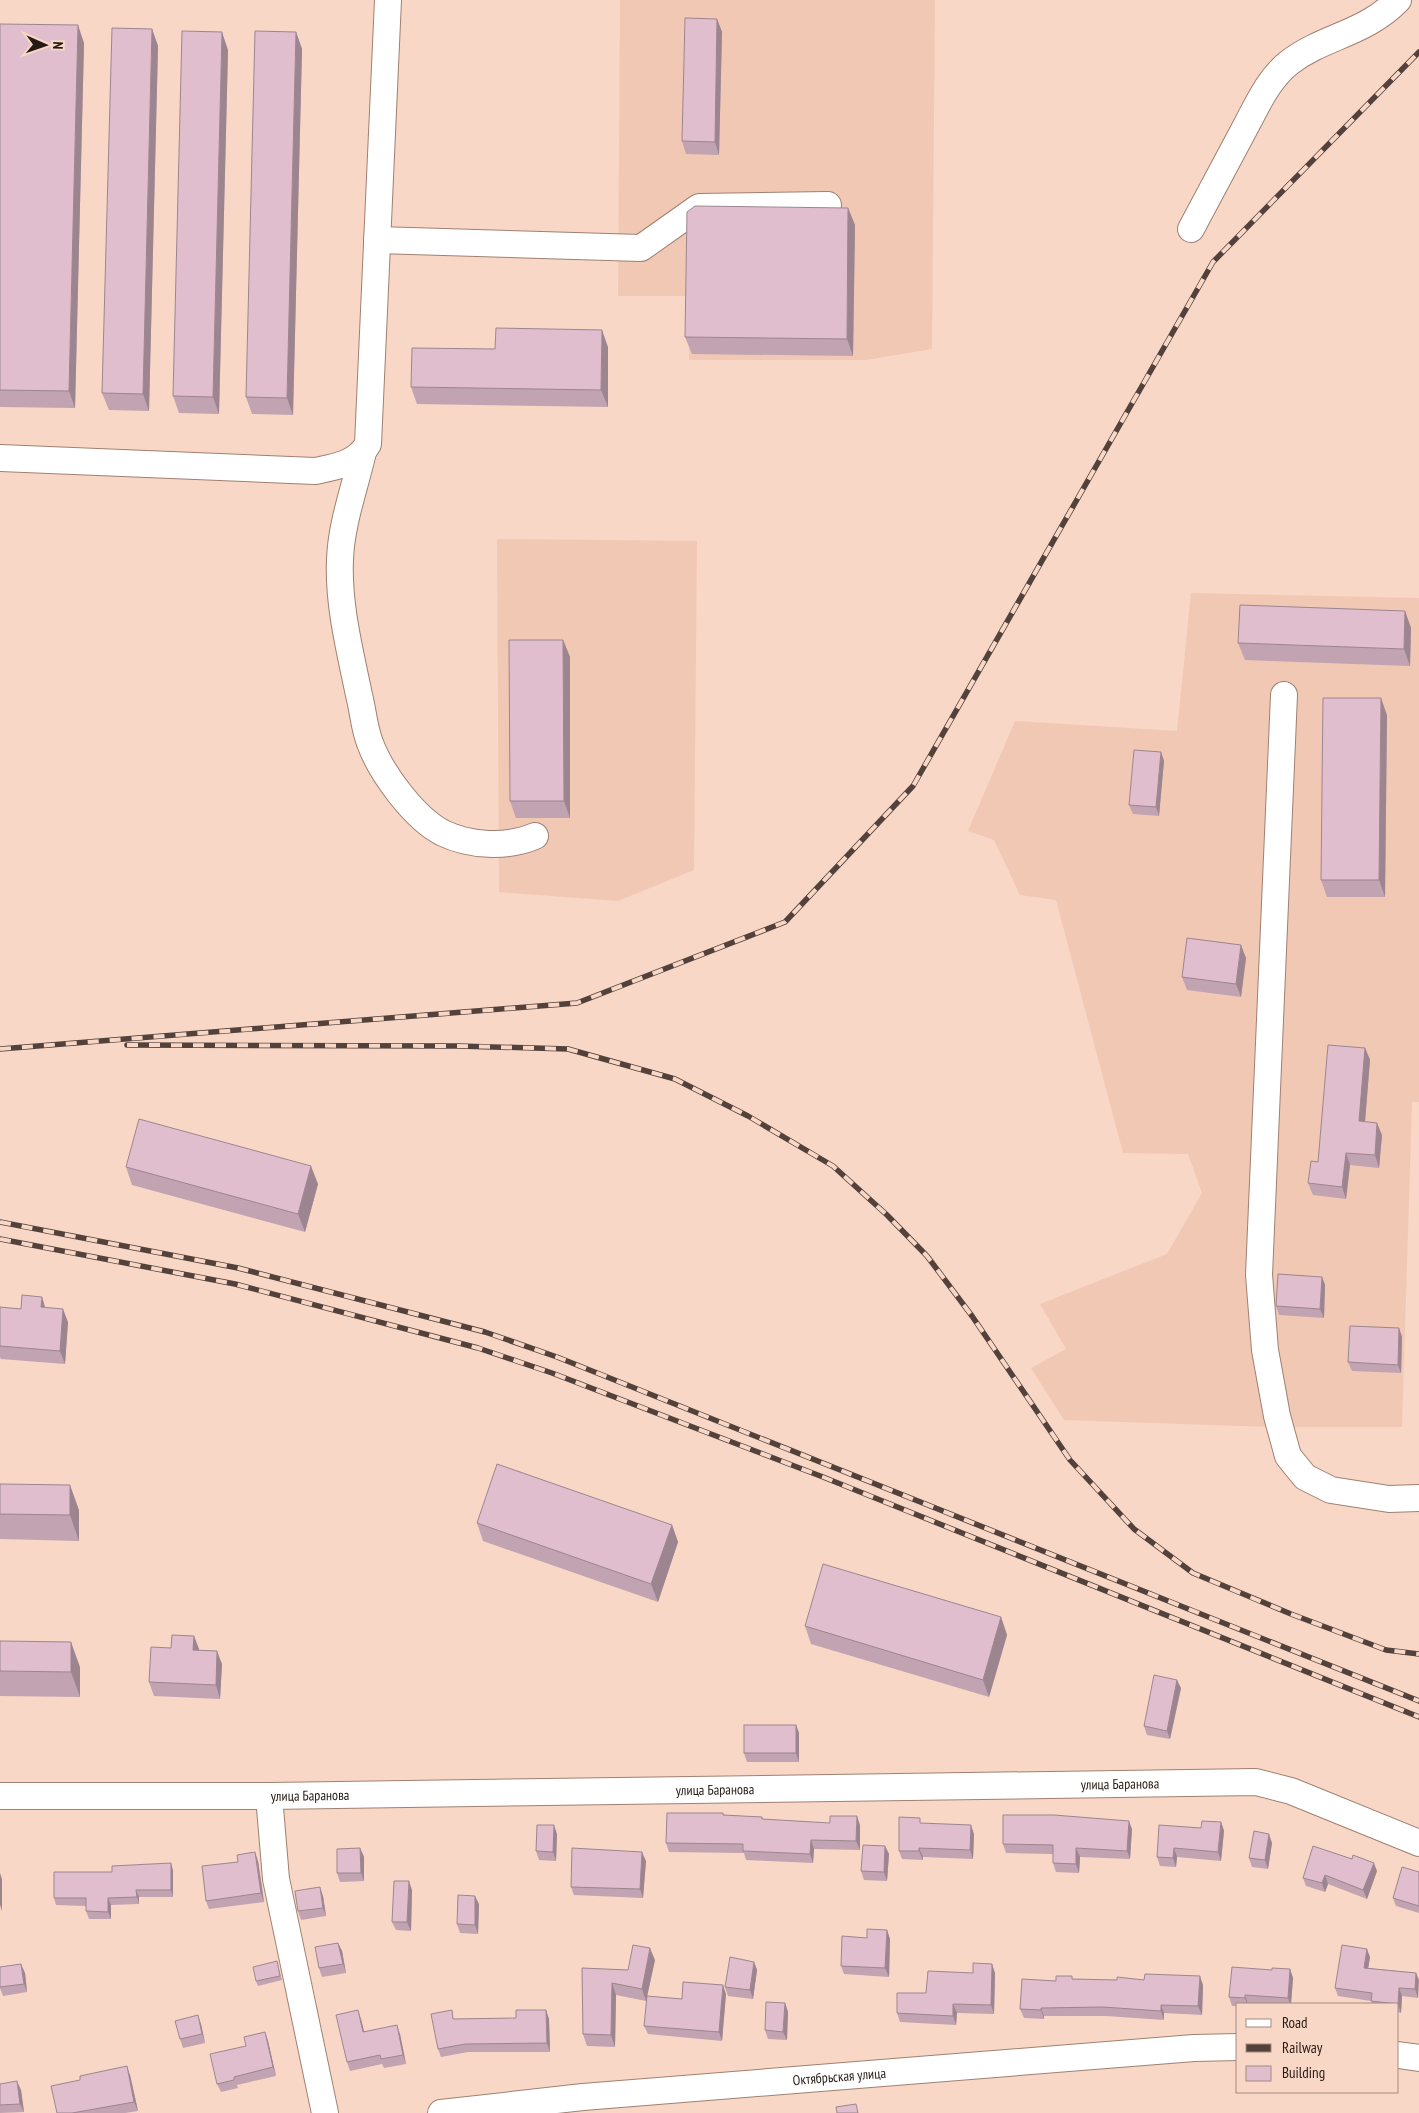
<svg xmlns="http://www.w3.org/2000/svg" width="1419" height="2113" font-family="'PT Sans Narrow',sans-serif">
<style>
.built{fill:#f1c8b4}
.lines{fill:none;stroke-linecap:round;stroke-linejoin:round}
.minor-casing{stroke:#9f8071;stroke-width:28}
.minor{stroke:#fff;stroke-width:26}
.rail-casing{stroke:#53423b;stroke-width:5.5}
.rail{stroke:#f8d7c6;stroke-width:4;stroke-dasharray:11;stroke-linecap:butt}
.wall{fill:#c1a3b1}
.shaded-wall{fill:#9d8590}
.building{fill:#e0bece;stroke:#9d8590}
.labels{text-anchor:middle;stroke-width:4;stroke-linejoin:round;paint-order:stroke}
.street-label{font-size:14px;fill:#261a15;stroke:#f8d7c6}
</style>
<rect width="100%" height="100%" fill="#f8d7c6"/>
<g class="built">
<polygon points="620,0 935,0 932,349 866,360 689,360 689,296 618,296"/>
<polygon points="497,539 697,541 694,870 618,901 499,892"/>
<polygon points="1191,593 1419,598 1419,1102 1412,1102 1402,1427 1272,1427 1064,1420 1031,1368 1066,1349 1040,1304 1167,1254 1202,1193 1188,1154 1123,1153 1056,900 1020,895 994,840 968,831 1015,721 1177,731"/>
</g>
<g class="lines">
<g class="minor-casing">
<g id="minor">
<path d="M 1191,229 C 1210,194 1228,159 1247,124 C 1258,103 1270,77 1290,62 C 1324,36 1365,34 1398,0"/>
<polyline points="377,240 641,248 699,207 828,205"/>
<path d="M 363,452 C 355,487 341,524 340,560 C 338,605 350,651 359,695 C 363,710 364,728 370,743 C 381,773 414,818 443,833 C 470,846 507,848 535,836"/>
<path d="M 0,458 L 315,471 C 335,467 357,464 368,444 L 388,0"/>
<polyline points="1284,695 1259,1275 1265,1350 1277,1416 1288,1456 1305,1477 1331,1490 1389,1499 1419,1498"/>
<path id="s1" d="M 0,1796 L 269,1796 L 1256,1782 L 1291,1791 L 1419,1843"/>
<polyline points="269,1796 276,1879 325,2113"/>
<polyline points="1398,2055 1419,2058"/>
<path id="s2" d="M 441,2113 L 583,2097 L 1194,2048 L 1238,2047"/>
</g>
</g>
<use href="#minor" class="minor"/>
<g class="rail-casing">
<g id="rail">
<polyline points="127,1045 458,1046 568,1049 675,1079 748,1116 833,1166 887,1215 927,1256 972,1316 1070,1460 1134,1529 1193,1573 1291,1614 1386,1650 1419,1654"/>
<polyline points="0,1049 577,1003 785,922 913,786 1213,262 1419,52"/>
<polyline points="0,1222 238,1268 485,1332 557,1357 1419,1701"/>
<polyline points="0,1239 235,1284 478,1348 552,1373 823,1477 1419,1717"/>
</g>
</g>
<use href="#rail" class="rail"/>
</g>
<g class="wall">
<polygon points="717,19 722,32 719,155 686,154 682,141"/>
<polygon points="0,24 84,43 75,408 0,407"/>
<polygon points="152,29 158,46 149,411 109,410 102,393"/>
<polygon points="296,32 302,49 293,415 252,414 246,397"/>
<polygon points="228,50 219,414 179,413 173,396"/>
<polygon points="848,208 855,225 853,356 692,354 685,337"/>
<polygon points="608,347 608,407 417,404 411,387 495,349"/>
<polygon points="1405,611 1411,628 1410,666 1245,660 1238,643"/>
<polygon points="563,640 570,657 570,818 516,818 510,801"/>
<polygon points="1387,715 1385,897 1327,897 1321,880"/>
<polygon points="1161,752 1164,761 1159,816 1133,814 1129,805"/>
<polygon points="1246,958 1241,997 1187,990 1182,977"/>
<polygon points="1365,1048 1370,1060 1365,1122 1382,1135 1379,1168 1350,1165 1346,1199 1313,1195 1308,1183 1318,1162"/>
<polygon points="126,1167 318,1184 305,1232 132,1185"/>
<polygon points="1322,1277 1325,1285 1324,1318 1279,1315 1276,1306"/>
<polygon points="0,1307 21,1309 46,1307 68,1322 65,1364 1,1359 0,1357"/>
<polygon points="1399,1328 1402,1337 1401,1373 1352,1371 1348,1362"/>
<polygon points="0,1484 79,1510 79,1541 0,1539"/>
<polygon points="477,1523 672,1525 678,1542 658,1602 483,1541"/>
<polygon points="1001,1617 1007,1635 989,1697 811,1644 805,1626"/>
<polygon points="194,1636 199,1650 222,1664 220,1699 154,1696 149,1682 171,1648"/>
<polygon points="0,1641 80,1667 80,1697 0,1696"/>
<polygon points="1181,1688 1170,1739 1147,1735 1144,1726"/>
<polygon points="796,1725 799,1733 799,1762 747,1762 744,1753"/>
<polygon points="723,1813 724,1815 762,1817 763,1819 860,1825 860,1850 814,1849 813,1863 746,1860 744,1853 669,1852 666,1843"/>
<polygon points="1221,1822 1224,1831 1221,1861 1177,1857 1176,1867 1160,1866 1157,1857 1201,1828"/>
<polygon points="922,1823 974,1834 973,1859 923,1857 923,1860 902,1859 899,1851"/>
<polygon points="1132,1829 1130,1859 1080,1857 1079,1873 1056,1872 1053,1863 1053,1854 1006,1853 1003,1844"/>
<polygon points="557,1834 556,1861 539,1860 536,1851"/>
<polygon points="1272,1843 1268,1869 1252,1867 1249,1858"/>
<polygon points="885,1846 889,1854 887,1881 864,1880 861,1871"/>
<polygon points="360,1848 364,1857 364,1881 340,1882 337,1873"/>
<polygon points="258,1861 264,1902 209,1909 206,1901"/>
<polygon points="646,1861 643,1898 574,1895 571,1887"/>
<polygon points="173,1870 173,1897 139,1897 139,1904 111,1905 111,1919 89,1919 86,1911 86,1906 56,1905 54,1898 112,1872"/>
<polygon points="1377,1871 1367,1899 1328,1884 1325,1892 1306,1886 1303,1878"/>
<polygon points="1419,1872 1419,1913 1396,1906 1393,1898"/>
<polygon points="412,1890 411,1931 396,1930 392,1922"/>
<polygon points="323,1896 326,1916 301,1920 298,1911"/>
<polygon points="479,1904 478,1934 460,1933 457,1924"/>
<polygon points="887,1930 890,1939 889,1977 844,1974 841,1966 867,1938"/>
<polygon points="338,1943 342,1951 346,1973 322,1977 319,1968"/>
<polygon points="1370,1957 1368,1968 1416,1973 1418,1998 1402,1996 1401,2013 1398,2012 1398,2004 1372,2004 1371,2001 1338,1996 1335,1988"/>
<polygon points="655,1960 646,2001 616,1995 615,2047 587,2046 583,2034 582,1968 628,1970"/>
<polygon points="277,1961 282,1980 258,1986 256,1981"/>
<polygon points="754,1962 757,1970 753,1999 728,1996 725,1987"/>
<polygon points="0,1967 25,1973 27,1992 3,1996 0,1988"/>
<polygon points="1290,1969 1293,1978 1291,2004 1238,2004 1238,2006 1232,2006 1229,1997 1272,1970"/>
<polygon points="973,1973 995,1973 994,2014 957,2013 956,2025 900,2022 897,2013"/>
<polygon points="1073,1979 1203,1985 1202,2015 1164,2013 1164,2020 1106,2016 1044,2016 1044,2019 1024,2018 1020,2009 1056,1981"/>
<polygon points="726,1994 722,2041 648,2034 644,2026 682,1999"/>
<polygon points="785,2003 788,2012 787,2040 768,2039 765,2030"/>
<polygon points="546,2010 549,2019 550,2052 468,2052 441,2057 438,2049 516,2018"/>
<polygon points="361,2019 364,2031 400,2034 406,2064 384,2068 382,2064 350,2071 347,2062"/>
<polygon points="201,2024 205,2043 183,2048 180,2039"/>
<polygon points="265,2032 268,2041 276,2076 237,2085 238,2088 221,2092 217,2084 246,2046"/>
<polygon points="130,2075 138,2111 125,2113 57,2113"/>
<polygon points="0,2084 21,2090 24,2112 0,2113"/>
</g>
<g class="shaded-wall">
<polygon points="717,19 722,32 719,155 715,142"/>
<polygon points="78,25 84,43 75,408 69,391"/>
<polygon points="152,29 158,46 149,411 143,394"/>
<polygon points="222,32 228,50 219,414 213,397"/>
<polygon points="296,32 302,49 293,415 287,398"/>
<polygon points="848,208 855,225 853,356 847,339"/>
<polygon points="602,330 608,347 608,407 601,390"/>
<polygon points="1405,611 1411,628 1410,666 1404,649"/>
<polygon points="563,640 570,657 570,818 564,801"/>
<polygon points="1381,698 1387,715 1385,897 1379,880"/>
<polygon points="1161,752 1164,761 1159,816 1156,807"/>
<polygon points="1241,945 1246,958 1241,997 1236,984"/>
<polygon points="1365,1048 1370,1060 1364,1134 1359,1121"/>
<polygon points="1377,1123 1382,1135 1379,1168 1375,1155"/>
<polygon points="1346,1153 1350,1165 1346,1199 1342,1187"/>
<polygon points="311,1166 318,1184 305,1232 298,1214"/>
<polygon points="1322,1277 1325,1285 1324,1318 1320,1309"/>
<polygon points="42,1297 46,1310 41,1307"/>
<polygon points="63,1309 68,1322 65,1364 60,1351"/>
<polygon points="1399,1328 1402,1337 1401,1373 1398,1365"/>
<polygon points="70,1485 79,1510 79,1541 70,1515"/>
<polygon points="672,1525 678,1542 658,1602 651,1584"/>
<polygon points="1001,1617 1007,1635 989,1697 983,1680"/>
<polygon points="194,1636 199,1649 198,1663 193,1650"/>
<polygon points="71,1642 80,1667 80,1697 71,1672"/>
<polygon points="217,1651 222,1664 220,1699 216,1685"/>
<polygon points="1177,1680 1181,1688 1170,1739 1167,1731"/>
<polygon points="796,1725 799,1733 799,1762 796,1753"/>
<polygon points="857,1816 860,1825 860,1850 856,1841"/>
<polygon points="1129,1821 1132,1829 1130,1859 1127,1851"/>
<polygon points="1221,1822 1224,1831 1221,1861 1218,1852"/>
<polygon points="554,1825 557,1834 556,1861 553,1852"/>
<polygon points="971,1825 974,1834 973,1859 970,1850"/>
<polygon points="1269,1834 1272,1843 1268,1869 1265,1860"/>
<polygon points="811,1840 814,1849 813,1863 810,1854"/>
<polygon points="885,1846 889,1854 887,1881 884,1872"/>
<polygon points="360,1848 364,1857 364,1881 361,1873"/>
<polygon points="919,1848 923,1857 923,1860 919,1851"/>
<polygon points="1076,1848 1080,1857 1079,1873 1076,1864"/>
<polygon points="1174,1848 1177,1857 1176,1867 1173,1858"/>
<polygon points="255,1852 258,1861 264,1902 261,1893"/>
<polygon points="642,1852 646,1861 643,1898 640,1889"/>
<polygon points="171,1863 173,1870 173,1897 171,1890"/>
<polygon points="1374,1863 1377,1871 1367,1899 1363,1890"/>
<polygon points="0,1873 2,1879 2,1911 0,1905"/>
<polygon points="1325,1875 1328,1884 1325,1892 1322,1883"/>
<polygon points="409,1881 412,1890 411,1931 407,1922"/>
<polygon points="320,1887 323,1896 326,1916 323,1908"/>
<polygon points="136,1890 139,1897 139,1904 137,1897"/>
<polygon points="475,1896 479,1904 478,1934 475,1925"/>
<polygon points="108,1898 111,1905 111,1919 108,1912"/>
<polygon points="887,1930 890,1939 889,1977 885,1968"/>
<polygon points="338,1943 342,1951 346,1973 343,1964"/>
<polygon points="650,1948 655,1960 646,2001 642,1989"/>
<polygon points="1367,1949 1370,1957 1367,1976 1364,1968"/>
<polygon points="754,1962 757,1970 753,1999 750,1990"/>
<polygon points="21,1964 25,1973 27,1992 24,1984"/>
<polygon points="992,1964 995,1973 994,2014 991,2005"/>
<polygon points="1290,1969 1293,1978 1291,2004 1290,2004 1288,1998"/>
<polygon points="1416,1973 1419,1980 1418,1998 1415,1989"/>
<polygon points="1200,1976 1203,1985 1202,2015 1198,2006"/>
<polygon points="612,1983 616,1995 615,2047 611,2035"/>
<polygon points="723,1985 726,1994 722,2041 719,2032"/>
<polygon points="1399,1988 1402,1996 1401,2013 1398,2004"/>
<polygon points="1245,1995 1248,2004 1247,2004 1245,1998"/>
<polygon points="785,2003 788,2012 787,2040 783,2032"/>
<polygon points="953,2004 957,2013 956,2025 953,2016"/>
<polygon points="1161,2005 1164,2013 1164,2020 1161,2011"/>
<polygon points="1041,2008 1044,2016 1044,2019 1041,2010"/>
<polygon points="358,2010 361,2019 366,2040 363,2032"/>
<polygon points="546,2010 549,2019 550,2052 547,2043"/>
<polygon points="198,2015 201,2024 205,2043 202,2034"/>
<polygon points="397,2025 400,2034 406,2064 403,2055"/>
<polygon points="265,2032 268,2041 276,2076 273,2067"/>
<polygon points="127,2066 130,2075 138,2111 134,2102"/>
<polygon points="17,2081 21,2090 24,2112 20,2104"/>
</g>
<g class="building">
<polygon points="685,18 717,19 715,142 682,141"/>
<polygon points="0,24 78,25 69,391 0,390"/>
<polygon points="112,28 152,29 143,394 102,393"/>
<polygon points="182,31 222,32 213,397 173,396"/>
<polygon points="255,31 296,32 287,398 246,397"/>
<polygon points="695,206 848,208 847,339 685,337 687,212"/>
<polygon points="496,328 602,330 601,390 411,387 412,348 495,349"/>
<polygon points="1240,605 1405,611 1404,649 1238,643"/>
<polygon points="509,640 563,640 564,801 510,801"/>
<polygon points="1323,698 1381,698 1379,880 1321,880"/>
<polygon points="1134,750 1161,752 1156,807 1129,805"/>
<polygon points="1187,938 1241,945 1236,984 1182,977"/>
<polygon points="1328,1045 1365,1048 1359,1121 1377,1123 1375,1155 1346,1153 1342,1187 1308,1183 1311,1161 1318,1162"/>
<polygon points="139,1119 311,1166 298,1214 126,1167"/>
<polygon points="1278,1274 1322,1277 1320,1309 1276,1306"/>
<polygon points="22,1295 42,1297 41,1307 63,1309 60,1351 0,1346 0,1307 21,1309"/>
<polygon points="1350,1326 1399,1328 1398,1365 1348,1362"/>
<polygon points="497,1464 672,1525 651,1584 477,1523"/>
<polygon points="0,1484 70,1485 70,1515 0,1514"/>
<polygon points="823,1564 1001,1617 983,1680 805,1626"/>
<polygon points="172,1635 194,1636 193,1650 217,1651 216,1685 149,1682 151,1647 171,1648"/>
<polygon points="0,1641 71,1642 71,1672 0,1671"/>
<polygon points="1154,1675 1177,1680 1167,1731 1144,1726"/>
<rect x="744" y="1725" width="52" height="28"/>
<polygon points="667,1813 723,1813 723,1815 762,1817 762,1819 830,1823 830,1816 857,1816 856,1841 811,1840 810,1854 743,1851 743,1844 666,1843"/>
<polygon points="1003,1815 1054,1815 1129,1821 1127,1851 1076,1848 1076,1864 1053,1863 1053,1845 1003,1844"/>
<polygon points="899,1817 920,1818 920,1823 971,1825 970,1850 919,1848 919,1851 899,1851"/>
<polygon points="1202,1821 1221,1822 1218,1852 1174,1848 1173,1858 1157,1857 1159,1825 1201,1828"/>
<polygon points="537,1825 554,1825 553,1852 536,1851"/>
<polygon points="1254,1831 1269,1834 1265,1860 1249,1858"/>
<polygon points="863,1845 885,1846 884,1872 861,1871"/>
<polygon points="1313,1846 1352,1859 1353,1855 1374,1863 1363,1890 1325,1875 1322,1883 1303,1878"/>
<polygon points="360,1848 361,1873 337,1873 337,1849"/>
<polygon points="572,1848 642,1852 640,1889 571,1887"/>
<polygon points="255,1852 261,1893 206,1901 202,1866 238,1862 237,1855"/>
<polygon points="171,1863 171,1890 136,1890 137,1897 108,1898 108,1912 86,1911 86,1898 54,1898 54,1872 112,1872 112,1866"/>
<polygon points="1402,1867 1419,1872 1419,1906 1393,1898"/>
<polygon points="394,1881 409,1881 407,1922 392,1922"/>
<polygon points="320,1887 323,1908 298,1911 295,1891"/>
<polygon points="458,1895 475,1896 475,1925 457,1924"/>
<polygon points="867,1929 887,1930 885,1968 841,1966 842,1936 867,1938"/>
<polygon points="338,1943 343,1964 319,1968 315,1947"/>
<polygon points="633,1945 650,1948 642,1989 612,1983 611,2035 583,2034 582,1968 628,1970"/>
<polygon points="1342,1945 1367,1949 1364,1968 1416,1973 1415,1989 1399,1988 1398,2004 1371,2001 1372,1993 1335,1988"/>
<polygon points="730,1957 754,1962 750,1990 725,1987"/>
<polygon points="277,1961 280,1976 256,1981 253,1967"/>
<polygon points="973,1963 992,1964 991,2005 953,2004 953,2016 897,2013 897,1993 926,1993 928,1971 973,1973"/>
<polygon points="21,1964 24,1984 0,1987 0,1967"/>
<polygon points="1232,1967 1272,1970 1272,1968 1290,1969 1288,1998 1245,1995 1245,1998 1229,1997"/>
<polygon points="1145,1974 1200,1976 1198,2006 1161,2005 1161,2011 1103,2007 1041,2008 1041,2010 1020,2009 1022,1979 1056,1981 1056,1976 1072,1976 1072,1979 1117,1980 1117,1977 1144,1980"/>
<polygon points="683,1982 723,1985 719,2032 644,2026 647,1996 682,1999"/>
<polygon points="766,2002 785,2003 783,2032 765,2030"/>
<polygon points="358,2010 363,2032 397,2025 403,2055 381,2059 380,2055 347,2062 336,2015"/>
<polygon points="452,2010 453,2019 516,2018 516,2010 546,2010 547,2043 465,2044 438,2049 431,2014"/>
<polygon points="198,2015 202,2034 180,2039 175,2021"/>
<polygon points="265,2032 273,2067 234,2077 234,2080 217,2084 210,2054 246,2046 244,2037"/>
<polygon points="127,2066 134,2102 72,2113 57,2113 51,2086 80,2080 80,2076"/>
<polygon points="17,2081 20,2104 0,2105 0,2084"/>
<polygon points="856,2104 858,2113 837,2113 836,2107"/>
</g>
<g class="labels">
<g class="street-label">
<text dy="5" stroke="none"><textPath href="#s1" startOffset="1120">улица Баранова</textPath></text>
<text dy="5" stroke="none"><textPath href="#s1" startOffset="715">улица Баранова</textPath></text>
<text dy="5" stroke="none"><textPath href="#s1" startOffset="310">улица Баранова</textPath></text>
<text dy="5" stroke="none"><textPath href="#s2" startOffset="400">Октябрьская улица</textPath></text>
</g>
</g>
<rect x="1236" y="2003" width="162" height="90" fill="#f8d7c6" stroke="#a48b7f"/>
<rect x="1246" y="2019" width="25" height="8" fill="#ffffff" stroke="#a48b7f"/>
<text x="1282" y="2028" font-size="15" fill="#261a15">Road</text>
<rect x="1246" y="2044" width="25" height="8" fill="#53423b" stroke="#a48b7f"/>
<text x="1282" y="2053" font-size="15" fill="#261a15">Railway</text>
<rect x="1246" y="2066" width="25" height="15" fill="#e0bece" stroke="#a48b7f"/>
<text x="1282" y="2078" font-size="15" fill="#261a15">Building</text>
<g transform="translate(45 45) rotate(92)" stroke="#f8d7c6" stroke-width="4" paint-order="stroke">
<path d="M0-4L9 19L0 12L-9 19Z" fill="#261a15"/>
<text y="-8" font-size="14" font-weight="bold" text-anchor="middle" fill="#261a15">N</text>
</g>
</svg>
